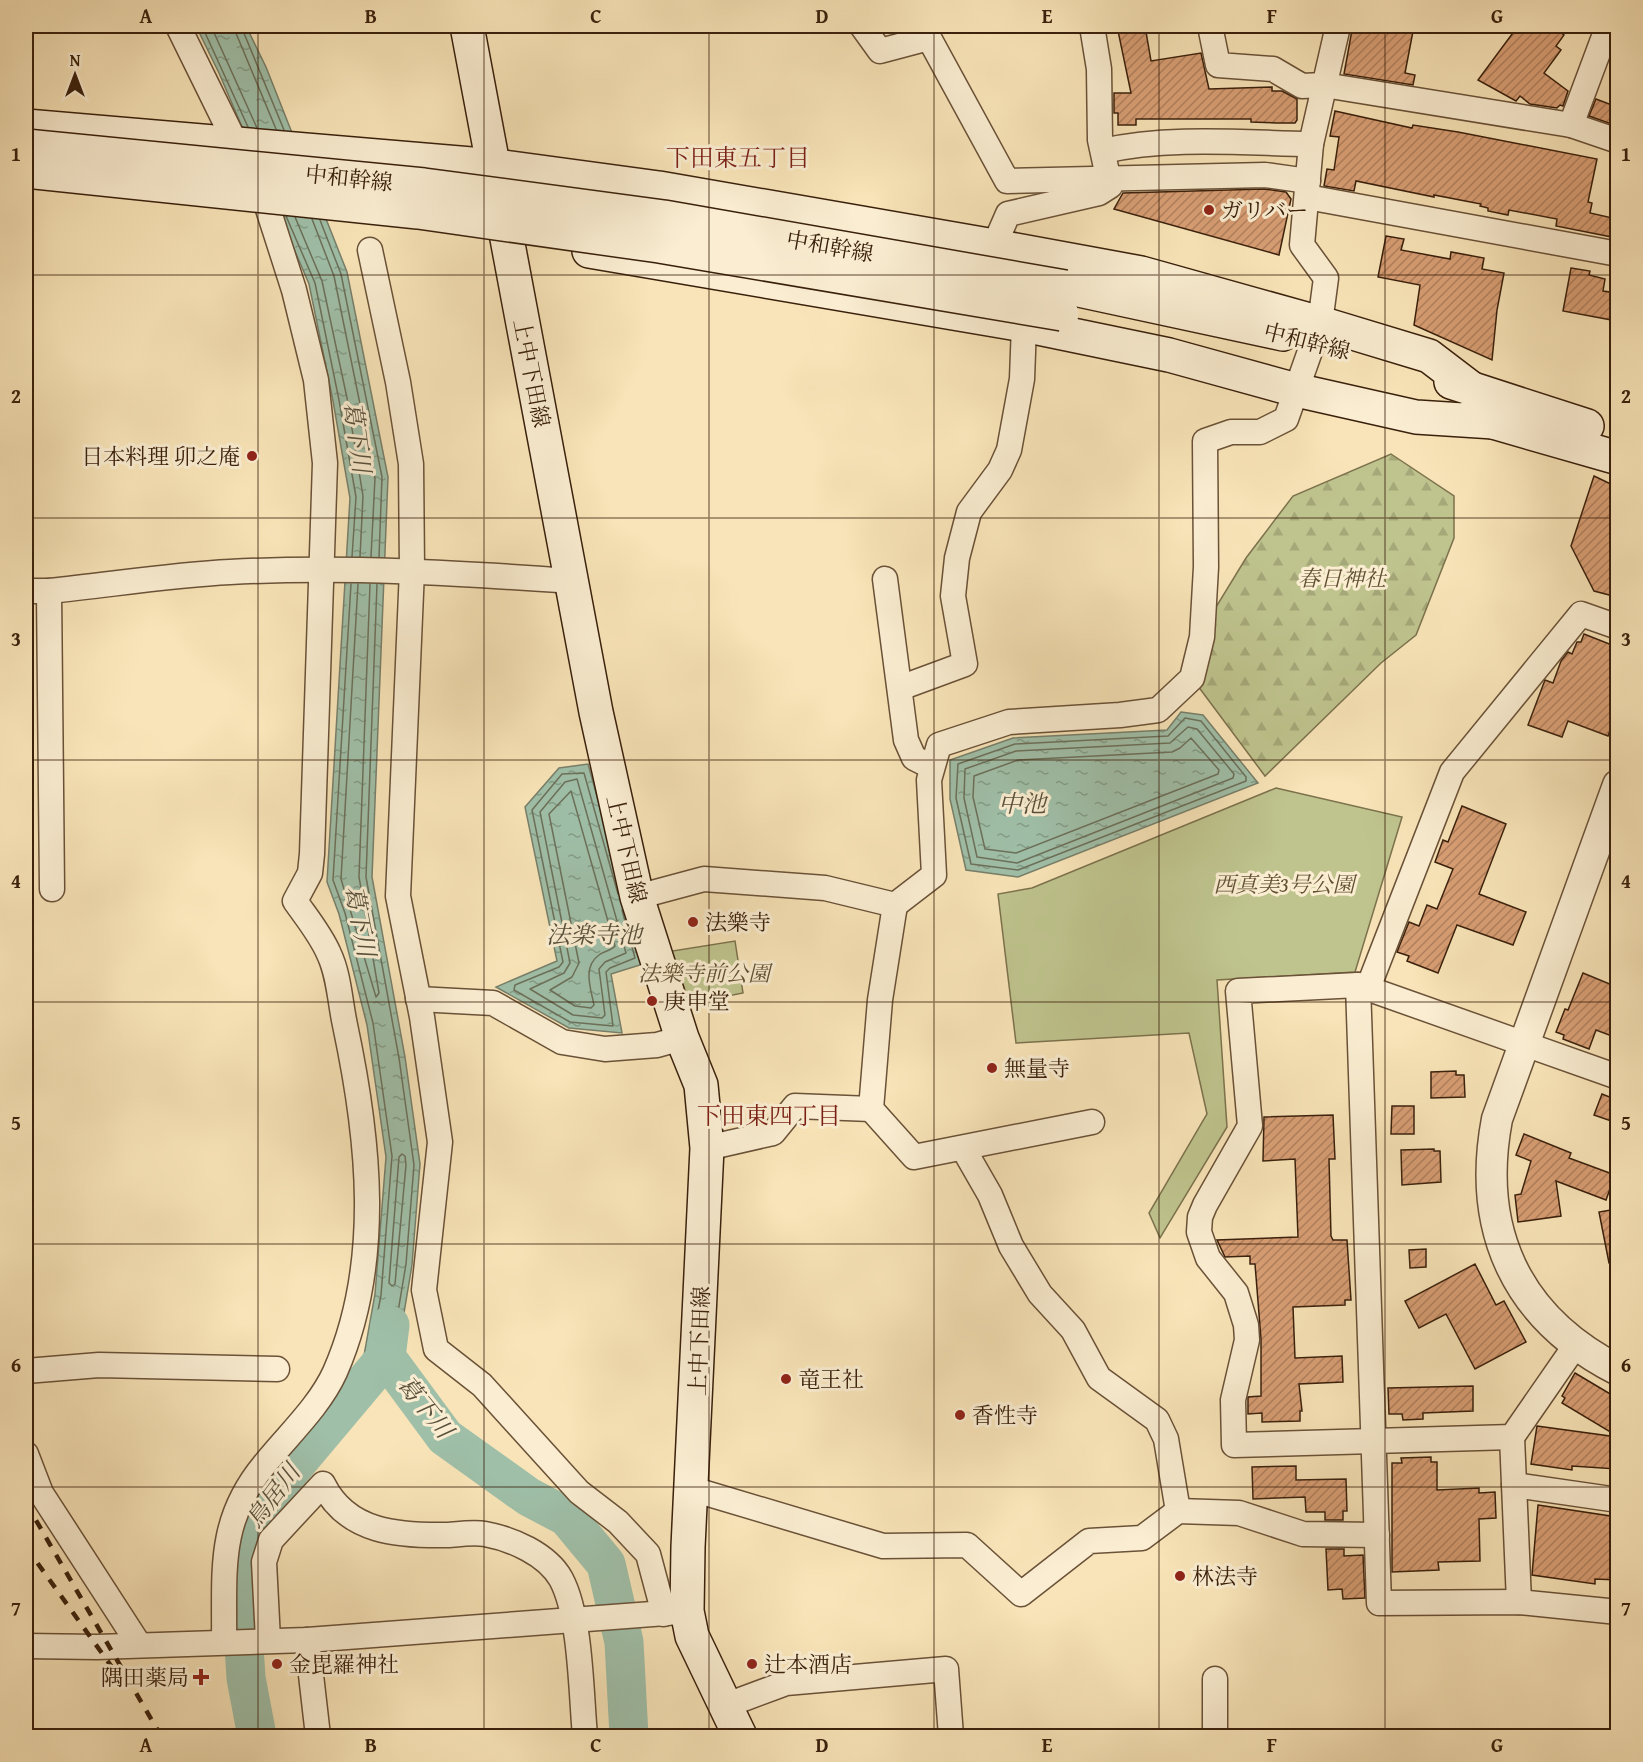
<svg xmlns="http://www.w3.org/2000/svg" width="1643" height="1762" font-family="'Gentium Book Plus','Noto Serif JP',serif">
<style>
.forest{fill:url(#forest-firs);stroke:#7c724d;stroke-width:1.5}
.green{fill:#bfc48e;stroke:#7c724d;stroke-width:1.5}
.water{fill:url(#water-ripples);stroke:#777f6a;stroke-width:1.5}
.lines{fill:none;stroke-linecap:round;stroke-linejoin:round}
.shore{stroke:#6c705a;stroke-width:1.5}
.river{stroke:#9fbfa8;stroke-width:39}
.building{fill:url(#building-hatch);stroke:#3a200c;stroke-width:1.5}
.minor-casing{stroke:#6a5137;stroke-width:27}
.tertiary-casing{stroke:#6a5137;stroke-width:33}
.secondary-casing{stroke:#3a200c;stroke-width:36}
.minor{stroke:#faedd1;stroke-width:24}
.tertiary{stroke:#faedd1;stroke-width:30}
.secondary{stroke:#faedd1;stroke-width:33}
.rail{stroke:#3a200c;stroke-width:4.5;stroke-dasharray:10 10;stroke-linecap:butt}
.secondary-bridge-casing{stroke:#3a200c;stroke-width:36;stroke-linecap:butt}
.secondary-bridge{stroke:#faedd1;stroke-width:33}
.grid{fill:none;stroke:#3a200c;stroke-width:1.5;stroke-opacity:0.55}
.poi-dot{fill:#8f2418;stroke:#faedd1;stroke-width:2}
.labels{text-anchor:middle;stroke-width:6;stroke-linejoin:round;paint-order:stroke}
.street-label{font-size:22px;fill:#3a200c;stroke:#faedd1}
.poi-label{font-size:22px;fill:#3a200c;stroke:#faedd1;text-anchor:start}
.park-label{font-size:22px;font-style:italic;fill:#625133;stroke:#faedd1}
.neighbourhood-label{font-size:24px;fill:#7a1f14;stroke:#faedd1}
.water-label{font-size:24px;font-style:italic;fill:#58503b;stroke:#faedd1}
.neatline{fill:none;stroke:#3a200c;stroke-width:2}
.grid-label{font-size:20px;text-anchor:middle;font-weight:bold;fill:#3a200c}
</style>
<defs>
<pattern id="forest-firs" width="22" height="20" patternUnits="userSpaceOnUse" patternTransform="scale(1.5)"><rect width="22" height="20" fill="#bfc48e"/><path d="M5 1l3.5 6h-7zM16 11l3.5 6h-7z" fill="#a5a879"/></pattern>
<pattern id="water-ripples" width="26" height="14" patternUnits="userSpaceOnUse" patternTransform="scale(1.5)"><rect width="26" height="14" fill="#9fbfa8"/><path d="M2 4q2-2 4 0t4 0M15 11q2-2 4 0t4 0" fill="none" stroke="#839b87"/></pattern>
<pattern id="building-hatch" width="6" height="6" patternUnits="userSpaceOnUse" patternTransform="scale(1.5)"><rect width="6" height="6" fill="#d89e74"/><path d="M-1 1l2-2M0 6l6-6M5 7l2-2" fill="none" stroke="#b0805e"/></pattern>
</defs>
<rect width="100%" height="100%" fill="#f8e4b8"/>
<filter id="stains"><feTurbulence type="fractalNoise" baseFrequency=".00333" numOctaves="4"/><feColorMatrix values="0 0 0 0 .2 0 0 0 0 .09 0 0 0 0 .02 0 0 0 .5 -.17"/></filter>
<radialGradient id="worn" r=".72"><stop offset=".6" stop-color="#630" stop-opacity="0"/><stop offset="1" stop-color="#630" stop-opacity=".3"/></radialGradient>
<polygon class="forest" points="1391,454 1454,496 1454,538 1416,635 1381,663 1265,776 1192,678 1216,607 1246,558 1293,496"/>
<g class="green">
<polygon points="1276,788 1402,817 1355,972 1217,980 1227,1127 1160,1238 1149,1213 1207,1114 1189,1033 1016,1043 998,894 1032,888"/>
<polygon points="735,941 743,993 683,1005 666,952"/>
</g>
<g class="water">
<polygon points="196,26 246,26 266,67 347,272 388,477 372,877 405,1057 420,1164 412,1265 399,1343 406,1368 380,1383 363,1361 375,1294 386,1157 367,1025 339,914 327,882 350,498 333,401 309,284 219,73"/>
<polygon points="1181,712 1203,715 1258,783 1018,877 966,870 950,799 950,760 1013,738 1167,730"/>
<polygon points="588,764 643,964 611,974 622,1033 569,1028 496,987 557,961 525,807 559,768"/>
</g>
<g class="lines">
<g class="shore">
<polyline points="202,26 248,127"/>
<polyline points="211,26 257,128"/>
<polyline points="233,26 276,129"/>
<polyline points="241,26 284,130"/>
<polyline points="286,216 315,283 339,400 356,497 352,557"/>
<polyline points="295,217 322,281 347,398 363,496 360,557"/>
<polyline points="312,219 334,276 375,478 371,557"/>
<polyline points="320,220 341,274 382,477 379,557"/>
<polyline points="351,584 333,880 345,913 373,1023 392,1156 381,1295 369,1359 382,1375 399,1364 393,1342 406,1264 414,1165 399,1058 366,877 377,584"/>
<polyline points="358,584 341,879 376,997 379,993 359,877 370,584"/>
<polygon points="1185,718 1201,721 1246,777 1246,781 1018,870 971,864 956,798 958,764 1015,744 1168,736"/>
<polygon points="1188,727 1197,729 1234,774 1233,778 1017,863 977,857 964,798 965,769 1016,751 1170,743"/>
<polygon points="1191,738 1219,770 1218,774 1016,853 985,849 973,797 974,776 1018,760 1172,752 1180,748"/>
<polygon points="577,779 626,953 605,962 599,969 605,1015 602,1018 573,1015 530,989 564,973 570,963 540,812 565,782"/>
<path d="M 571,791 L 615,946 C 611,951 604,951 599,955 C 582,967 591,989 594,1005 L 591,1008 L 575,1006 L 550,990 L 572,977 L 579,963 L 549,814 Z"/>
<polyline points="618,894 584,773 562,774 532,810 563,962 559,967 515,985 514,990 570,1022 613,1026 606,972 610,968 635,958 622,910"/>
<polygon points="402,1154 405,1156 406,1165 395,1284 392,1286 389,1283 399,1157"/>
</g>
<g class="river">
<polyline points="390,1325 386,1357 445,1437 529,1497 567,1517 606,1564 624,1642 629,1736"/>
<polyline points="257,1736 246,1678 240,1582 244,1534 265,1501 386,1357"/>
</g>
</g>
<g class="building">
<polygon points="1117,26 1145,26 1151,61 1201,53 1209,89 1272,87 1272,91 1282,91 1297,99 1297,120 1295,123 1277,123 1251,122 1251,119 1136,119 1136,125 1118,125 1118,113 1114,113 1114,93 1131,93"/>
<polygon points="1366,26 1414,26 1405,73 1415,75 1413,85 1344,74 1352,30 1365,32"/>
<polygon points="1518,26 1551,26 1564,35 1556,46 1561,50 1544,73 1568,91 1563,106 1560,105 1557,108 1530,104 1520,96 1516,101 1478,80"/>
<polygon points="1596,99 1617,107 1617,126 1589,116"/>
<polygon points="1335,111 1412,128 1413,125 1458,132 1597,159 1588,202 1592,203 1590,213 1617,219 1617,238 1556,226 1557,219 1509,210 1508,215 1488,211 1488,208 1480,206 1481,204 1434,195 1434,197 1356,181 1354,191 1324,186 1327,169 1334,170 1339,137 1330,136"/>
<polygon points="1264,189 1286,192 1291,199 1279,255 1114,209 1123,193"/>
<polygon points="1386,236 1404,239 1401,250 1450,259 1451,252 1484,258 1482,269 1504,273 1497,310 1492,360 1414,325 1420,285 1378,277"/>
<polygon points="1571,268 1590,271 1589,275 1605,279 1603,291 1617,293 1617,321 1563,311"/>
<polygon points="1594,476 1617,487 1617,597 1594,591 1571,546"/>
<polygon points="1584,634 1617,647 1617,711 1608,736 1568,721 1562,737 1528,725 1545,680 1553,683 1561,661 1568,652 1572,654 1577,642 1581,642"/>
<polygon points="1462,806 1506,824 1479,894 1526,912 1513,945 1457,925 1438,973 1407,961 1409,956 1397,952 1409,922 1419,926 1427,905 1437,909 1453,869 1435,862 1443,840 1448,842"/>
<polygon points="1583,973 1617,987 1617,1038 1596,1030 1589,1049 1563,1039 1564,1035 1556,1032 1565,1009 1568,1010"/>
<polygon points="1456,1071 1456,1075 1464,1075 1465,1097 1431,1098 1431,1072"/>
<polygon points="1602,1094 1617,1100 1617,1123 1594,1115"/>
<polygon points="1392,1106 1414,1106 1414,1134 1391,1134"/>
<polygon points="1333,1115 1335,1159 1329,1159 1331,1236 1333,1240 1347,1240 1351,1300 1345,1300 1345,1305 1293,1307 1295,1358 1342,1356 1343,1382 1299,1384 1302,1411 1300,1411 1300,1421 1262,1422 1262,1413 1248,1414 1248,1397 1261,1396 1261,1339 1255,1264 1250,1264 1250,1256 1225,1257 1217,1240 1298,1237 1295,1159 1263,1161 1264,1117"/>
<polygon points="1524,1134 1571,1153 1569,1158 1615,1175 1606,1200 1556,1181 1561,1216 1518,1222 1515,1195 1521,1194 1531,1161 1516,1155"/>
<polygon points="1434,1149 1434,1151 1440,1151 1441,1182 1402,1185 1401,1150"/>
<polygon points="1617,1209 1617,1262 1609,1263 1599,1212"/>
<polygon points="1426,1249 1426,1267 1410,1268 1409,1250"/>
<polygon points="1475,1264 1496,1305 1504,1301 1526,1342 1475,1369 1446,1314 1419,1328 1405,1301"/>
<polygon points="1575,1373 1617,1398 1617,1436 1562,1403 1565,1398 1562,1396"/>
<polygon points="1473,1386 1473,1411 1423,1413 1423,1419 1403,1420 1402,1414 1389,1414 1388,1388"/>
<polygon points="1537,1426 1617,1437 1617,1469 1572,1466 1572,1470 1531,1464"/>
<polygon points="1431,1457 1431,1462 1437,1462 1437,1490 1479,1488 1479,1493 1495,1492 1496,1518 1479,1519 1480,1561 1438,1562 1439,1570 1392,1572 1392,1463 1402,1463 1401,1458"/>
<polygon points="1296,1466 1296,1480 1346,1479 1347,1511 1343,1511 1343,1520 1325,1520 1325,1512 1306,1512 1305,1497 1253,1499 1252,1467"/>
<polygon points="1538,1505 1617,1517 1617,1580 1595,1579 1595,1584 1532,1575"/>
<polygon points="1326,1549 1344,1549 1344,1556 1363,1555 1365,1598 1343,1599 1342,1589 1328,1590"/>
</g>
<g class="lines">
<g class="minor-casing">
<g id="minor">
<path d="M 178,26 L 268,209 L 294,290 L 316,380 L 325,463 L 312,854 L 310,873 L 295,901 C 307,918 321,935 329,954 C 339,975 340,1002 345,1025 C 369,1138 383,1263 335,1372 C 319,1407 288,1435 264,1465 C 217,1522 225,1572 224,1641"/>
<polyline points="862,26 880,51 929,38 1007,181 1265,175 1308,181"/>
<polyline points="1210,26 1218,65 1273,69 1302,86 1324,85 1571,125 1618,141"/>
<polyline points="1571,125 1608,26"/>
<path d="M 1103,151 C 1170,136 1243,143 1311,144"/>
<polyline points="1307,197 1618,254"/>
<polyline points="994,246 1008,214 1099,193 1110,186 1100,140 1099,69 1092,26"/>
<polyline points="370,250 398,382 411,464 412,570 398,896 422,1017 440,1142 424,1290 436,1349 482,1385 579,1492 618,1522 648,1554 664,1614"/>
<polyline points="885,579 906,740 914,758 932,767"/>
<path d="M 26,591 L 49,591 C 109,585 170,575 230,572 C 345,566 458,573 572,581"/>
<polyline points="49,591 52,889"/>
<polyline points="900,688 965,664 953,596 957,558 969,512 1000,470 1009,450 1022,379 1024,325"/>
<polyline points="637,897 704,879 825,888 895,905 934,875 929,780 939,745 1009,722 1120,715 1158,710 1192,678 1202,637 1206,567 1205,441 1231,432 1260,432 1286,419 1320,323 1326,278 1302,245 1311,144 1338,26"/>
<polyline points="895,905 880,1000 871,1109 914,1157 1092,1122"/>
<polyline points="1358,985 1379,1603 1519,1602 1618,1612"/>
<polyline points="1368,988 1452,772 1581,614 1618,627"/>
<polyline points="418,999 493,1003 562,1042 605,1049 657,1045 682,1038"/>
<polyline points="707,1148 773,1133 795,1106 871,1109"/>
<polyline points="963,1148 990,1195 1011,1246 1040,1294 1073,1330 1099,1378 1157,1420 1166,1439 1178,1511"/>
<polyline points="1575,1346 1512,1437 1234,1445 1233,1400 1247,1340 1246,1325 1236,1293 1208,1258 1199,1232 1200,1217 1205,1205 1250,1126 1238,991 1358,985 1618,1077"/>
<polyline points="26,1371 99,1365 277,1369"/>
<polyline points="1512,1437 1519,1602"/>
<polyline points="26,1454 41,1493 138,1643"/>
<polyline points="1514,1485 1618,1500"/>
<polyline points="692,1489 883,1546 967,1545 1021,1594 1089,1541 1142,1538 1178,1511 1239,1513 1303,1534 1377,1535"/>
<path d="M 268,1640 L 264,1562 L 271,1540 L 323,1484 C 347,1533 399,1536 449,1535 C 460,1534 474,1532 485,1534 C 512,1539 547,1554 561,1579 C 581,1616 581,1694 585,1736"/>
<polyline points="307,1640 318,1736"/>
<polyline points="26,1646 97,1647 307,1640 679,1612"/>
<polyline points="1215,1679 1215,1736"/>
<polyline points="727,1705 786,1683 946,1669 951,1736"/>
</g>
</g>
<g class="tertiary-casing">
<path id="tertiary" d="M 1618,785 L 1497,1119 C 1476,1230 1516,1318 1618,1370"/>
</g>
<g class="secondary-casing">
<g id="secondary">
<polyline points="467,26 596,712 637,897 682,1038 701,1085 707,1148 688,1547 687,1611 692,1636 740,1736"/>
<polyline points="26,126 495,166 659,188 994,246 1141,273 1320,323 1429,356 1471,388"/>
<polyline points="589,251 1024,325 1169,355 1296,390 1416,417 1494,422"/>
<polyline points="1065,287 1283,334"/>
<polyline points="1451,382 1587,426"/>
<polyline points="1472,416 1618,458"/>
</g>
</g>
<use href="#minor" class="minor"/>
<use href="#tertiary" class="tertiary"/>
<use href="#secondary" class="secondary"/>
<g class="rail">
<polyline points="26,1503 161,1736"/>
<polyline points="26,1547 114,1670"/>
</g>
<g class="secondary-bridge-casing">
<g id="secondary-bridge">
<polyline points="26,146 424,185 664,217 1065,287"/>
<polyline points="26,171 418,212 659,246 1062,314"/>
</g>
</g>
<use href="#secondary-bridge" class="secondary-bridge"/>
</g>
<path class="grid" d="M 258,26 L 258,1736M 484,26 L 484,1736M 709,26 L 709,1736M 934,26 L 934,1736M 1159,26 L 1159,1736M 1385,26 L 1385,1736M 26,275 L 1618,275M 26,518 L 1618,518M 26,760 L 1618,760M 26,1002 L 1618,1002M 26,1244 L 1618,1244M 26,1487 L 1618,1487"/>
<g class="poi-dot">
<circle cx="1209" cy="210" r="6"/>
<circle cx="252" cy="456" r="6"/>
<circle cx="693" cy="922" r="6"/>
<circle cx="652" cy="1001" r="6"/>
<circle cx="992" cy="1068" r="6"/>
<circle cx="786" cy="1379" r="6"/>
<circle cx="960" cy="1415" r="6"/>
<circle cx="1180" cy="1576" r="6"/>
<circle cx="277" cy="1664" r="6"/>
<circle cx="752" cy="1664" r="6"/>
<path d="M198 1668h6v6h6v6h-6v6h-6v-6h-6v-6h6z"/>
</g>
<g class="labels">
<g class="street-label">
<text transform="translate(349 178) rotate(6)" y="8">中和幹線</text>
<text transform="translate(830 246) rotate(10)" y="8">中和幹線</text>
<text transform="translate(1307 341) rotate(14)" y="8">中和幹線</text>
<text transform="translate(532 373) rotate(79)" y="8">上中下田線</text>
<text transform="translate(627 849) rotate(77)" y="8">上中下田線</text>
<text transform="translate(699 1341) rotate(-88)" y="8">上中下田線</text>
</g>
<g class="poi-label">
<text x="1221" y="218">ガリバー</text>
<text x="240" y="464" text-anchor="end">日本料理 卯之庵</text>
<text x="705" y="930">法樂寺</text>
<text x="664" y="1009">庚申堂</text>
<text x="1004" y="1076">無量寺</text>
<text x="798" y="1387">竜王社</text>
<text x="972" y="1423">香性寺</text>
<text x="1192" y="1584">林法寺</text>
<text x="289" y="1672">金毘羅神社</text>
<text x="764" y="1672">辻本酒店</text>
<text x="189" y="1685" text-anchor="end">隅田薬局</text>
</g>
<g class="park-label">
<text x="1342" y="586">春日神社</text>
<text x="1284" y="892">西真美3号公園</text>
<text x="704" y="981">法樂寺前公園</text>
</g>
<g class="neighbourhood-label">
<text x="738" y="166">下田東五丁目</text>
<text x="769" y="1124">下田東四丁目</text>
</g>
<g class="water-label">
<text transform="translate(357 437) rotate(82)" y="8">葛下川</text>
<text x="1022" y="812">中池</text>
<text transform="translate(360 921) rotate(79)" y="8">葛下川</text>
<text x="594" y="943">法楽寺池</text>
<text transform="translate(425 1407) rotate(51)" y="8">葛下川</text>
<text transform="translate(273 1496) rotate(-53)" y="8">鳥居川</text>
</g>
</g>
<rect width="1643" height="1762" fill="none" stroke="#f8e4b8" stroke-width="66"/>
<g transform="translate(75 75)" stroke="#faedd1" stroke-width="4.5" paint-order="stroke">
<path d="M0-4.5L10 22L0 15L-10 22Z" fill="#3a200c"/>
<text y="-9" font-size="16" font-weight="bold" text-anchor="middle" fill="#3a200c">N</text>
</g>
<rect x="33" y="33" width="1577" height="1696" class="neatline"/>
<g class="grid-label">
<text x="146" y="23">A</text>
<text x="371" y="23">B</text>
<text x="596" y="23">C</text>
<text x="822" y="23">D</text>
<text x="1047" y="23">E</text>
<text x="1272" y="23">F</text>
<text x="1497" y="23">G</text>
<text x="16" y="161">1</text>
<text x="1626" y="161">1</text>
<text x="16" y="403">2</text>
<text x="1626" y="403">2</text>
<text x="16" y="646">3</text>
<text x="1626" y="646">3</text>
<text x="16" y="888">4</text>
<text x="1626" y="888">4</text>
<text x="16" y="1130">5</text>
<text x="1626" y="1130">5</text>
<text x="16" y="1372">6</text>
<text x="1626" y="1372">6</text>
<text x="16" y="1615">7</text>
<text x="1626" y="1615">7</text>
<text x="146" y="1752">A</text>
<text x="371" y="1752">B</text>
<text x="596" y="1752">C</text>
<text x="822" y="1752">D</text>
<text x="1047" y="1752">E</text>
<text x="1272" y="1752">F</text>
<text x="1497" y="1752">G</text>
</g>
<rect width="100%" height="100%" filter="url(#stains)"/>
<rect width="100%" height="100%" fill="url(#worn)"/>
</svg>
